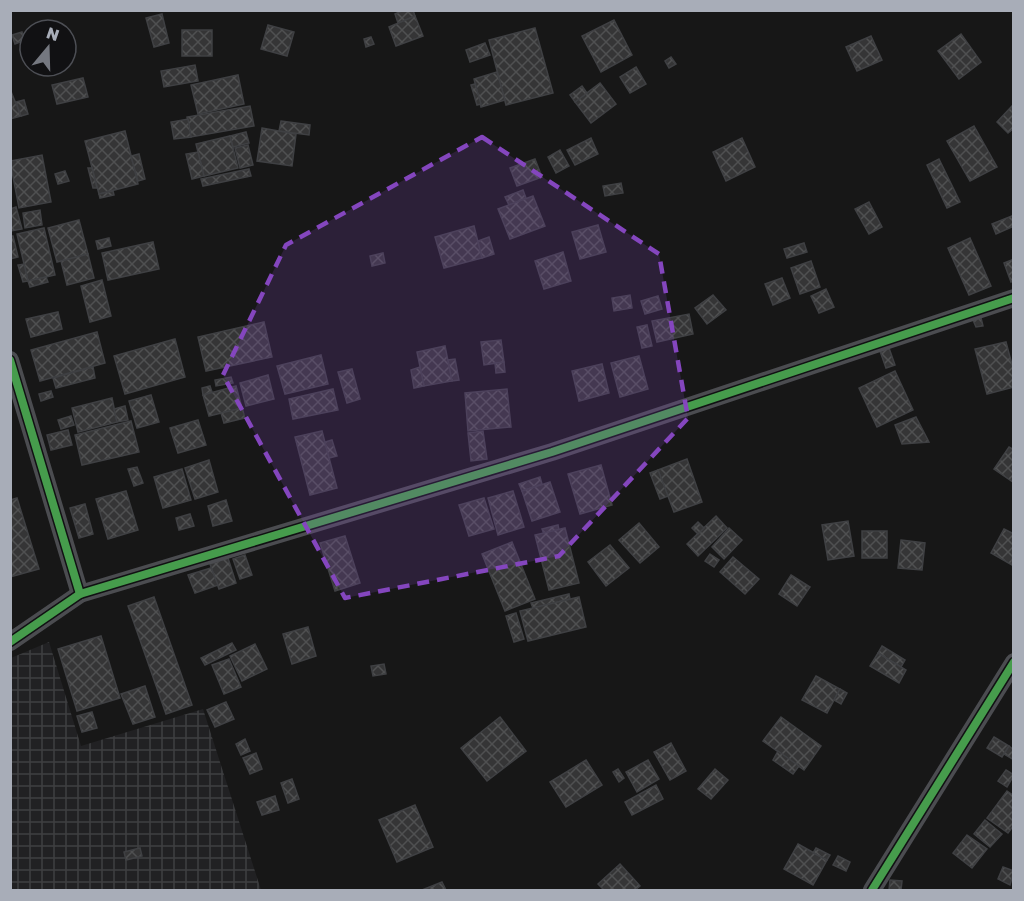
<svg xmlns="http://www.w3.org/2000/svg" width="1024" height="901" font-family="'Golos Text',sans-serif">
<style>
.industrial{fill:url(#industrial-grid)}
.building{fill:url(#building-cross-hatch);stroke:#3f4043;stroke-width:1.5}
.lines{fill:none;stroke-linecap:round;stroke-linejoin:round}
.minor{stroke:#4b4c50;stroke-width:18}
.cycleway-casing{stroke:#111113;stroke-width:11}
.cycleway{stroke:#469c4c;stroke-width:8}
.marked{fill:#8446be;fill-opacity:0.2;stroke:#8446be;stroke-width:4.5;stroke-dasharray:12 8;stroke-linejoin:round}
</style>
<defs>
<pattern id="industrial-grid" width="8" height="8" patternUnits="userSpaceOnUse" patternTransform="scale(1.5)"><rect width="8" height="8" fill="#212123"/><path d="M0 4h8M4 0v8" fill="none" stroke="#3e3f41"/></pattern>
<pattern id="building-cross-hatch" width="8" height="8" patternUnits="userSpaceOnUse" patternTransform="scale(1.5)"><rect width="8" height="8" fill="#353536"/><path d="M0 0l8 8M0 8l8-8" fill="none" stroke="#4f5051"/></pattern>
</defs>
<rect width="100%" height="100%" fill="#171717"/>
<polygon class="industrial" points="49,642 81,746 203,709 261,890 11,890 11,658"/>
<g class="building">
<polygon points="404,10 413,10 415,16 398,23 395,14"/>
<polygon points="162,14 169,43 154,47 146,18"/>
<polygon points="415,16 423,36 396,46 389,27"/>
<polygon points="614,20 632,55 601,72 582,36"/>
<polygon points="268,25 294,32 287,56 261,49"/>
<polygon points="535,28 553,93 506,105 489,40"/>
<rect x="182" y="30" width="30" height="26"/>
<polygon points="22,32 25,40 15,44 12,35"/>
<polygon points="961,34 981,62 959,79 938,51"/>
<polygon points="871,36 882,60 857,71 846,47"/>
<polygon points="371,37 374,44 366,47 364,39"/>
<polygon points="485,43 490,55 470,62 466,50"/>
<polygon points="671,57 676,64 669,68 665,61"/>
<polygon points="195,65 198,81 164,87 161,71"/>
<polygon points="636,67 646,84 630,93 620,77"/>
<polygon points="497,72 505,100 481,107 474,79"/>
<polygon points="238,75 244,104 198,114 191,85"/>
<polygon points="83,78 88,97 57,104 52,85"/>
<polygon points="600,83 616,104 591,123 575,102"/>
<polygon points="475,84 481,104 477,105 471,85"/>
<polygon points="582,86 587,93 575,102 570,95"/>
<polygon points="10,89 21,116 10,119"/>
<polygon points="24,100 28,114 21,116 16,102"/>
<polygon points="250,106 254,126 191,137 187,117"/>
<polygon points="1012,106 1014,128 1008,133 997,122"/>
<polygon points="188,119 191,137 174,139 171,122"/>
<polygon points="281,121 310,125 309,135 279,131"/>
<polygon points="974,126 997,167 970,181 947,141"/>
<polygon points="262,128 296,134 292,166 257,161"/>
<polygon points="125,131 138,184 99,194 85,141"/>
<polygon points="246,132 249,143 233,147 230,136"/>
<polygon points="230,136 238,168 204,176 196,144"/>
<polygon points="591,138 598,154 575,165 567,150"/>
<polygon points="742,138 755,167 726,181 713,152"/>
<polygon points="248,145 253,165 240,168 235,148"/>
<polygon points="560,150 569,166 556,173 548,157"/>
<polygon points="198,152 204,176 192,179 186,154"/>
<polygon points="139,154 145,179 138,181 131,156"/>
<polygon points="42,155 51,202 19,208 10,161"/>
<polygon points="535,159 542,177 517,186 510,168"/>
<polygon points="939,159 960,202 947,208 927,165"/>
<polygon points="88,168 92,168 97,188 93,188"/>
<polygon points="249,169 251,176 203,186 201,179"/>
<polygon points="65,171 69,181 58,184 55,174"/>
<polygon points="621,183 623,193 605,196 603,186"/>
<polygon points="523,190 526,198 509,205 505,197"/>
<polygon points="113,191 114,195 100,198 99,194"/>
<polygon points="533,196 545,226 510,239 498,209"/>
<polygon points="869,202 882,227 869,234 855,209"/>
<polygon points="16,207 22,229 10,231 10,209"/>
<polygon points="40,210 42,225 25,228 23,213"/>
<polygon points="1014,215 1014,226 996,234 992,224"/>
<polygon points="79,220 88,254 57,262 48,228"/>
<polygon points="598,225 606,252 580,259 572,232"/>
<polygon points="474,226 482,258 444,268 435,237"/>
<polygon points="44,228 55,275 28,281 17,234"/>
<polygon points="10,236 13,236 18,257 10,259"/>
<polygon points="489,237 494,254 482,258 478,241"/>
<polygon points="109,238 111,246 98,249 96,241"/>
<polygon points="970,238 991,286 969,295 948,248"/>
<polygon points="153,242 159,269 108,280 102,253"/>
<polygon points="804,243 807,252 787,258 784,249"/>
<polygon points="563,252 571,281 544,289 535,261"/>
<polygon points="383,253 385,263 372,266 370,256"/>
<polygon points="88,254 94,278 67,285 61,261"/>
<polygon points="1014,259 1014,281 1011,282 1004,263"/>
<polygon points="811,261 820,287 800,294 791,268"/>
<polygon points="24,264 28,281 23,282 18,265"/>
<polygon points="46,277 48,282 30,287 28,281"/>
<polygon points="782,278 790,298 773,305 765,284"/>
<polygon points="102,280 111,316 90,322 81,286"/>
<polygon points="826,289 834,307 819,313 811,296"/>
<polygon points="630,295 632,308 614,311 612,298"/>
<polygon points="713,295 726,310 707,324 695,308"/>
<polygon points="658,296 662,309 645,314 641,301"/>
<polygon points="58,312 62,329 31,337 26,319"/>
<polygon points="689,314 693,334 657,342 652,321"/>
<polygon points="981,318 983,326 976,327 973,320"/>
<polygon points="264,322 272,357 206,371 198,337"/>
<polygon points="647,325 652,346 642,348 637,327"/>
<polygon points="97,332 105,363 40,381 31,350"/>
<polygon points="175,339 185,377 125,394 114,356"/>
<polygon points="501,340 504,362 484,365 481,342"/>
<polygon points="1006,342 1014,372 1014,387 987,394 975,349"/>
<polygon points="445,346 452,381 424,386 417,352"/>
<polygon points="889,348 895,365 886,368 880,351"/>
<polygon points="321,355 328,384 285,394 277,366"/>
<polygon points="639,356 648,389 620,397 611,363"/>
<polygon points="455,359 459,380 452,381 448,360"/>
<polygon points="504,362 505,372 496,373 495,363"/>
<polygon points="602,364 609,393 579,401 572,371"/>
<polygon points="93,367 95,378 56,388 53,378"/>
<polygon points="420,367 424,386 414,388 411,370"/>
<polygon points="352,369 360,399 347,403 338,372"/>
<polygon points="895,371 913,410 877,427 859,388"/>
<polygon points="268,375 274,399 246,406 240,383"/>
<polygon points="231,377 233,383 216,386 215,380"/>
<polygon points="210,386 212,392 203,395 202,388"/>
<polygon points="236,386 242,408 209,416 203,395"/>
<polygon points="333,389 338,410 293,419 289,399"/>
<polygon points="507,389 511,427 468,431 465,393"/>
<polygon points="51,391 53,397 41,401 39,394"/>
<polygon points="151,395 159,422 137,428 129,401"/>
<polygon points="112,398 117,422 78,432 72,408"/>
<polygon points="125,406 128,420 117,422 114,409"/>
<polygon points="242,408 245,418 224,423 221,413"/>
<polygon points="71,416 74,425 61,429 58,420"/>
<polygon points="916,417 929,442 902,444 895,425"/>
<polygon points="198,420 206,445 178,453 170,428"/>
<polygon points="131,421 139,452 82,465 75,435"/>
<polygon points="68,430 72,445 51,450 47,435"/>
<polygon points="322,431 337,488 310,495 295,437"/>
<polygon points="483,431 487,459 471,461 468,433"/>
<polygon points="332,440 337,456 329,458 325,442"/>
<polygon points="1009,447 1014,450 1013,482 994,469"/>
<polygon points="687,459 702,502 674,512 658,470"/>
<polygon points="209,460 218,492 195,499 185,468"/>
<polygon points="601,465 612,505 580,514 568,474"/>
<polygon points="137,467 143,483 134,486 128,469"/>
<polygon points="182,469 191,500 163,508 154,477"/>
<polygon points="658,470 668,496 660,499 650,473"/>
<polygon points="540,477 542,484 522,491 519,484"/>
<polygon points="550,482 560,512 532,521 522,491"/>
<polygon points="126,491 138,530 108,539 96,499"/>
<polygon points="513,491 524,527 498,535 488,498"/>
<polygon points="17,498 39,569 10,577 10,500"/>
<polygon points="484,498 494,529 469,536 459,505"/>
<polygon points="226,500 232,521 213,526 208,506"/>
<polygon points="85,504 93,534 79,538 70,508"/>
<polygon points="190,514 194,526 179,530 176,518"/>
<polygon points="716,516 727,528 698,556 687,544"/>
<polygon points="848,521 854,556 828,560 822,525"/>
<polygon points="698,522 704,528 698,534 692,528"/>
<polygon points="639,523 659,547 640,563 619,540"/>
<polygon points="558,525 559,530 544,534 542,529"/>
<polygon points="565,528 579,583 549,590 535,535"/>
<polygon points="729,528 742,540 724,559 712,547"/>
<polygon points="1004,529 1014,534 1012,565 991,553"/>
<rect x="862" y="531" width="25" height="27"/>
<polygon points="345,536 360,583 335,591 320,543"/>
<polygon points="901,540 925,543 922,570 898,568"/>
<polygon points="512,542 535,599 505,611 482,554"/>
<polygon points="610,545 629,568 606,586 588,562"/>
<polygon points="710,554 719,560 714,567 705,561"/>
<polygon points="245,555 252,575 240,579 233,559"/>
<polygon points="733,557 759,579 745,594 720,572"/>
<polygon points="228,558 236,583 219,589 210,564"/>
<polygon points="211,568 218,585 195,593 188,575"/>
<polygon points="791,575 810,587 797,606 779,594"/>
<polygon points="569,594 570,599 533,608 531,603"/>
<polygon points="154,597 192,705 166,714 128,606"/>
<polygon points="579,597 586,627 528,641 520,611"/>
<polygon points="516,613 524,639 514,642 506,616"/>
<polygon points="308,627 316,656 292,664 283,634"/>
<polygon points="101,636 120,698 77,711 58,649"/>
<polygon points="232,643 236,650 205,665 201,658"/>
<polygon points="255,644 267,669 242,681 230,656"/>
<polygon points="882,646 905,660 901,667 878,653"/>
<polygon points="878,653 906,670 899,683 870,666"/>
<polygon points="229,659 241,687 224,694 212,665"/>
<polygon points="384,664 386,674 373,676 371,666"/>
<polygon points="816,676 840,689 827,713 802,700"/>
<polygon points="145,686 155,717 133,724 121,694"/>
<polygon points="840,689 847,693 841,704 834,700"/>
<polygon points="226,702 234,719 215,727 207,710"/>
<polygon points="92,712 97,728 82,732 77,716"/>
<polygon points="500,717 526,751 487,781 461,748"/>
<polygon points="781,717 821,746 804,770 763,741"/>
<polygon points="994,737 1009,746 1002,757 987,748"/>
<polygon points="245,739 250,751 241,755 236,744"/>
<polygon points="671,743 686,771 670,780 654,752"/>
<polygon points="1009,746 1014,750 1014,760 1004,754"/>
<polygon points="778,751 799,766 793,774 773,760"/>
<polygon points="256,753 262,769 250,774 243,758"/>
<polygon points="586,760 602,785 566,807 550,782"/>
<polygon points="648,760 659,779 637,792 626,772"/>
<polygon points="618,769 624,778 619,782 613,772"/>
<polygon points="715,769 728,780 711,799 698,789"/>
<polygon points="1006,770 1014,775 1007,787 998,781"/>
<polygon points="292,779 299,799 288,803 281,783"/>
<polygon points="656,785 663,799 632,815 625,802"/>
<polygon points="1007,791 1014,796 1014,825 1008,833 987,818"/>
<polygon points="275,796 279,810 262,815 257,802"/>
<polygon points="415,805 433,847 397,862 379,820"/>
<polygon points="985,820 1002,834 990,847 974,834"/>
<polygon points="967,835 987,849 972,868 953,853"/>
<polygon points="798,844 827,860 813,885 784,869"/>
<polygon points="140,848 142,856 126,860 124,852"/>
<polygon points="816,848 830,855 827,860 813,853"/>
<polygon points="838,856 850,862 846,871 833,865"/>
<polygon points="620,864 640,886 635,890 604,890 598,884"/>
<polygon points="1003,867 1014,871 1010,885 998,879"/>
<polygon points="890,880 902,881 901,890 889,890"/>
<polygon points="442,882 446,890 422,890"/>
</g>
<g class="lines">
<g class="minor">
<polyline points="10,360 80,594"/>
<polyline points="10,642 80,594 552,452 1014,298"/>
<polyline points="872,890 1014,662"/>
</g>
<g class="cycleway-casing">
<g id="cycleway">
<polyline points="10,360 80,594"/>
<polyline points="10,642 80,594 552,452 1014,298"/>
<polyline points="872,890 1014,662"/>
</g>
</g>
<use href="#cycleway" class="cycleway"/>
</g>
<path class="marked" d="M 482,137 L 659,254 L 688,418 L 559,556 L 345,598 L 223,375 L 286,245 Z"/>
<rect width="1024" height="901" fill="none" stroke="#a8adb8" stroke-width="24"/>
<g transform="translate(48 48) rotate(19)"><circle r="28" fill="#111113" stroke="#4d4f55" stroke-width="1.5"/>
<path d="M0-4.5L10 22L0 15L-10 22Z" fill="#757880"/>
<text y="-9" font-size="16" font-weight="bold" text-anchor="middle" fill="#a8adb8">N</text>
</g>
</svg>
